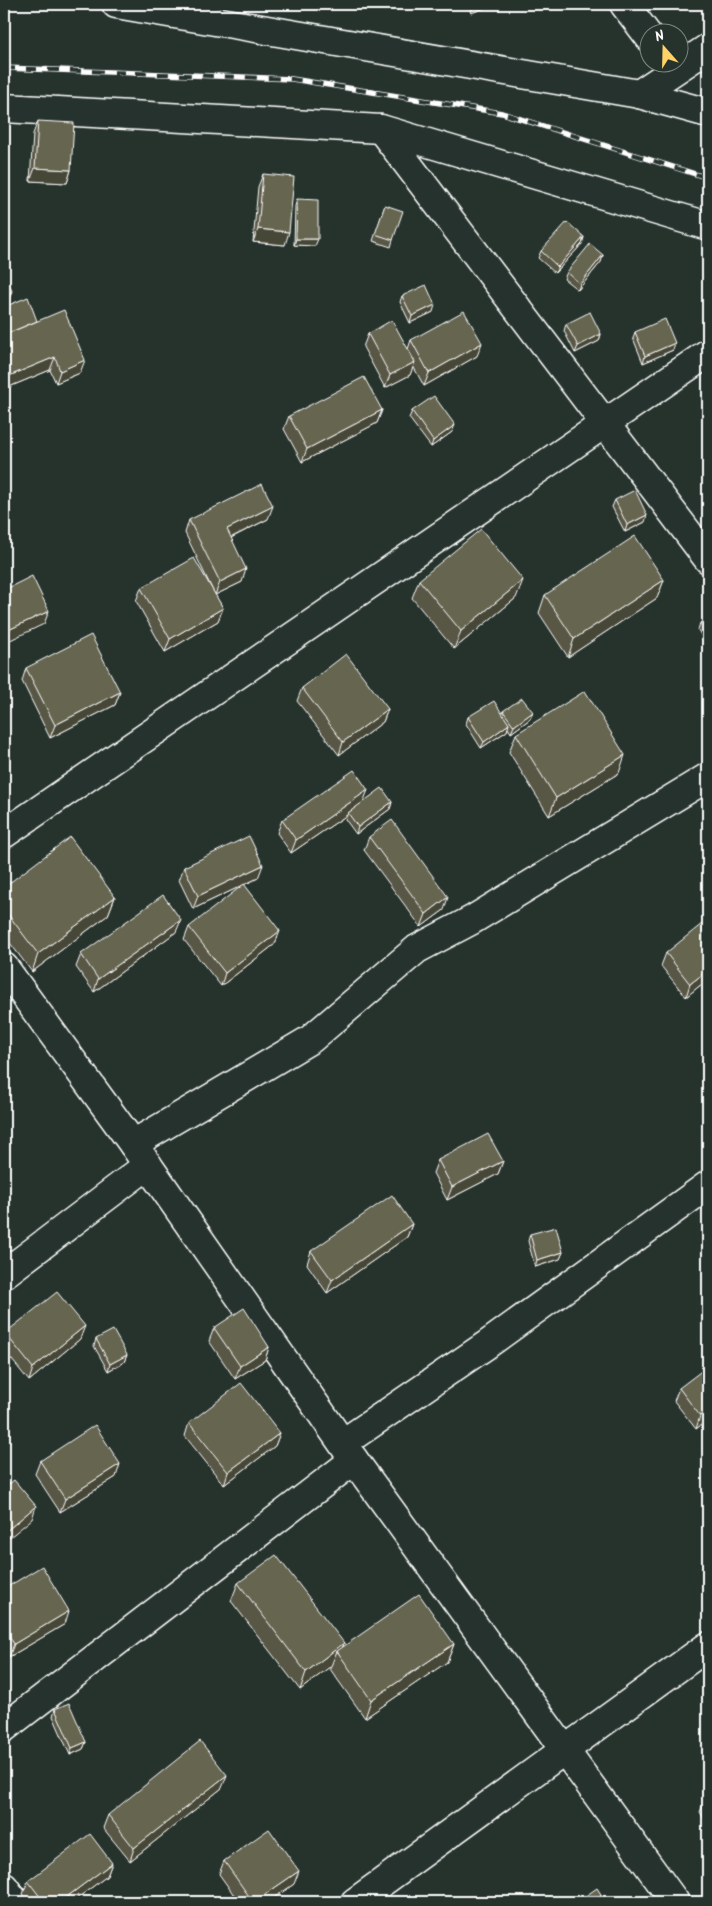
<svg xmlns="http://www.w3.org/2000/svg" width="712" height="1906" font-family="Kalam,sans-serif">
<style>
.lines{fill:none;stroke-linecap:round;stroke-linejoin:round}
.minor-casing{stroke:#fff;stroke-width:31}
.minor{stroke:#26332d;stroke-width:28}
.rail-casing{stroke:#fff;stroke-width:5.5}
.rail{stroke:#26332d;stroke-width:4;stroke-dasharray:11;stroke-linecap:butt}
.wall{fill:#585745;stroke:#fff}
.shaded-wall{fill:#474738;stroke:#fff}
.building{fill:#666550;stroke:#fff}
</style>
<rect width="100%" height="100%" fill="#26332d"/>
<filter id="ink" filterUnits="userSpaceOnUse"><feTurbulence type="fractalNoise" baseFrequency=".02" numOctaves="2"/><feDisplacementMap in="SourceGraphic" scale="10" xChannelSelector="R" yChannelSelector="G"/><feConvolveMatrix kernelMatrix="1 2 1 2 8 2 1 2 1" color-interpolation-filters="sRGB"/></filter>
<g filter="url(#ink)">
<g class="lines">
<g class="minor-casing">
<g id="minor">
<polyline points="116,4 639,94 708,113"/>
<polyline points="624,4 650,38"/>
<polyline points="639,94 708,48"/>
<polyline points="4,108 381,129 708,226"/>
<polyline points="381,129 708,559"/>
<polyline points="4,834 708,353"/>
<polyline points="4,967 133,1144 354,1460 675,1902"/>
<polyline points="133,1144 311,1039 417,949 472,920 708,777"/>
<polyline points="4,1274 148,1165"/>
<polyline points="343,1443 485,1346 708,1185"/>
<polyline points="4,1728 354,1460"/>
<polyline points="4,1887 15,1902"/>
<polyline points="355,1902 708,1646"/>
</g>
</g>
<use href="#minor" class="minor"/>
<g class="rail-casing">
<polyline id="rail" points="4,68 292,79 502,113 708,178"/>
</g>
<use href="#rail" class="rail"/>
</g>
<g class="wall">
<polygon points="467,4 495,4 471,13"/>
<polygon points="38,121 71,170 67,183 30,181 33,134"/>
<polygon points="263,174 285,245 253,242 258,187"/>
<polygon points="297,199 315,246 294,245 295,206"/>
<polygon points="385,205 393,240 391,247 373,241"/>
<polygon points="584,237 582,244 555,273 538,258 541,251"/>
<polygon points="603,255 601,262 578,290 564,279 567,272"/>
<polygon points="708,274 708,301 704,286"/>
<polygon points="402,296 433,312 410,323 400,302"/>
<polygon points="4,307 37,321 80,373 56,383 50,370 4,389"/>
<polygon points="566,324 601,334 599,341 575,353 564,331"/>
<polygon points="635,332 673,350 643,363 633,338"/>
<polygon points="368,334 408,349 411,340 477,356 424,386 413,366 410,375 385,388 363,347"/>
<polygon points="382,410 377,423 302,462 284,429 289,416"/>
<polygon points="412,411 452,432 431,447 409,418"/>
<polygon points="615,500 645,522 625,532 612,507"/>
<polygon points="268,519 231,538 242,582 215,595 223,608 218,621 165,652 136,601 141,588 214,593 185,533 189,520"/>
<polygon points="419,580 516,598 454,649 412,598"/>
<polygon points="664,580 657,598 568,657 539,613 545,595"/>
<polygon points="708,618 708,647 698,630 700,623"/>
<polygon points="26,668 120,692 115,705 50,738 22,681"/>
<polygon points="302,688 388,709 383,722 339,755 297,701"/>
<polygon points="503,711 530,719 511,733 508,728 507,731 481,748 466,724 468,717 502,713"/>
<polygon points="516,734 619,773 549,816 509,752"/>
<polygon points="364,800 392,802 390,809 356,834 345,819 347,815 291,853 277,833 282,820"/>
<polygon points="369,837 444,910 421,927 364,850"/>
<polygon points="184,867 258,878 193,909 179,880"/>
<polygon points="4,887 115,897 108,915 32,972 4,935"/>
<polygon points="189,927 275,944 221,986 184,940"/>
<polygon points="176,932 94,992 76,967 81,954"/>
<polygon points="666,953 708,979 686,997 661,966"/>
<polygon points="438,1160 503,1161 498,1174 447,1200 433,1173"/>
<polygon points="412,1224 407,1237 327,1293 307,1264 311,1251"/>
<polygon points="530,1234 563,1252 560,1259 535,1267 528,1241"/>
<polygon points="214,1328 269,1347 265,1360 235,1379 209,1341"/>
<polygon points="5,1333 80,1339 29,1381 4,1350 4,1338"/>
<polygon points="96,1339 127,1355 124,1362 108,1371 94,1346"/>
<polygon points="679,1388 708,1419 696,1429 674,1401"/>
<polygon points="189,1423 280,1433 275,1446 224,1485 185,1436"/>
<polygon points="40,1461 116,1477 60,1512 35,1474"/>
<polygon points="238,1583 344,1643 343,1647 454,1644 447,1662 365,1718 330,1669 331,1666 300,1690 231,1601"/>
<polygon points="4,1589 65,1624 9,1657 4,1648"/>
<polygon points="55,1709 86,1742 83,1749 70,1755 53,1716"/>
<polygon points="222,1788 130,1861 103,1828 108,1815"/>
<polygon points="708,1797 708,1825 700,1812 705,1799"/>
<polygon points="224,1861 294,1884 268,1902 239,1902 219,1874"/>
<polygon points="112,1863 107,1876 72,1902 30,1902 23,1894 28,1881"/>
</g>
<g class="shaded-wall">
<polygon points="474,4 495,4 471,13"/>
<polygon points="35,168 71,170 67,183 30,181"/>
<polygon points="258,229 289,232 285,245 253,242"/>
<polygon points="584,237 582,244 555,273 558,267"/>
<polygon points="296,239 318,239 315,246 294,245"/>
<polygon points="603,255 601,262 578,290 580,284"/>
<polygon points="12,291 7,304 4,306 4,294"/>
<polygon points="435,305 433,312 410,323 412,316"/>
<polygon points="601,334 599,341 575,353 578,346"/>
<polygon points="482,343 477,356 424,386 429,373"/>
<polygon points="675,343 673,350 643,363 645,356"/>
<polygon points="55,357 50,370 4,389 4,378"/>
<polygon points="85,360 80,373 56,383 60,371"/>
<polygon points="415,362 410,375 385,388 390,375"/>
<polygon points="382,410 377,423 302,462 307,449"/>
<polygon points="455,425 452,432 431,447 433,441"/>
<polygon points="273,506 268,519 222,542 227,529"/>
<polygon points="647,515 645,522 625,532 627,525"/>
<polygon points="246,569 242,582 215,595 220,582"/>
<polygon points="523,580 516,598 454,649 461,631"/>
<polygon points="664,580 657,598 568,657 574,639"/>
<polygon points="223,608 218,621 165,652 170,639"/>
<polygon points="49,611 44,624 4,643 4,632"/>
<polygon points="120,692 115,705 50,738 55,725"/>
<polygon points="388,709 383,722 339,755 343,742"/>
<polygon points="533,712 530,719 511,733 514,726"/>
<polygon points="509,724 507,731 481,748 484,742"/>
<polygon points="625,755 619,773 549,816 556,798"/>
<polygon points="368,790 363,803 348,813 347,815 291,853 296,840"/>
<polygon points="392,802 390,809 356,834 358,827"/>
<polygon points="263,865 258,878 193,909 198,896"/>
<polygon points="115,897 108,915 32,972 38,954"/>
<polygon points="448,897 444,910 421,927 426,914"/>
<polygon points="181,920 176,932 94,992 98,979"/>
<polygon points="280,931 275,944 221,986 225,973"/>
<polygon points="708,970 708,979 686,997 690,984"/>
<polygon points="503,1161 498,1174 447,1200 452,1187"/>
<polygon points="412,1224 407,1237 327,1293 332,1280"/>
<polygon points="563,1252 560,1259 535,1267 537,1260"/>
<polygon points="85,1326 80,1339 29,1381 33,1368"/>
<polygon points="269,1347 265,1360 235,1379 240,1366"/>
<polygon points="127,1355 124,1362 108,1371 110,1364"/>
<polygon points="708,1410 708,1419 696,1429 700,1416"/>
<polygon points="280,1433 275,1446 224,1485 228,1472"/>
<polygon points="120,1464 116,1477 60,1512 65,1499"/>
<polygon points="36,1506 32,1519 4,1542 4,1533"/>
<polygon points="69,1611 65,1624 9,1657 14,1644"/>
<polygon points="344,1643 340,1655 337,1651 331,1666 300,1690 306,1672"/>
<polygon points="454,1644 447,1662 365,1718 371,1700"/>
<polygon points="86,1742 83,1749 70,1755 72,1748"/>
<polygon points="227,1775 222,1788 130,1861 134,1848"/>
<polygon points="112,1863 107,1876 72,1902 60,1902"/>
<polygon points="299,1871 294,1884 268,1902 254,1902"/>
</g>
<g class="building">
<polygon points="38,121 74,123 71,170 35,168"/>
<polygon points="263,174 294,177 289,232 258,229"/>
<polygon points="297,199 318,200 318,239 296,239"/>
<polygon points="385,205 403,211 393,240 375,234"/>
<polygon points="567,222 584,237 558,267 541,251"/>
<polygon points="590,244 603,255 580,284 567,272"/>
<polygon points="4,271 12,291 4,294"/>
<polygon points="426,285 435,305 412,316 402,296"/>
<polygon points="28,297 37,321 6,334 4,327 4,307"/>
<polygon points="64,310 85,360 60,371 55,357 4,378 4,335"/>
<polygon points="464,311 482,343 429,373 411,340"/>
<polygon points="590,312 601,334 578,346 566,324"/>
<polygon points="665,319 675,343 645,356 635,332"/>
<polygon points="392,320 415,362 390,375 368,334"/>
<polygon points="364,377 382,410 307,449 289,416"/>
<polygon points="434,396 455,425 433,441 412,411"/>
<polygon points="262,484 273,506 227,529 246,569 220,582 189,520"/>
<polygon points="635,490 647,515 627,525 615,500"/>
<polygon points="481,529 523,580 461,631 419,580"/>
<polygon points="635,536 664,580 574,639 545,595"/>
<polygon points="194,558 223,608 170,639 141,588"/>
<polygon points="32,576 49,611 4,632 4,590"/>
<polygon points="708,618 708,636 700,623"/>
<polygon points="91,635 120,692 55,725 26,668"/>
<polygon points="346,654 388,709 343,742 302,688"/>
<polygon points="585,691 625,755 556,798 516,734"/>
<polygon points="522,698 533,712 514,726 503,711"/>
<polygon points="494,701 509,724 484,742 468,717"/>
<polygon points="354,770 368,790 296,840 282,820"/>
<polygon points="382,788 392,802 358,827 348,813"/>
<polygon points="392,820 448,897 426,914 369,837"/>
<polygon points="249,836 263,865 198,896 184,867"/>
<polygon points="70,837 115,897 38,954 4,909 4,887"/>
<polygon points="244,884 280,931 225,973 189,927"/>
<polygon points="163,895 181,920 98,979 81,954"/>
<polygon points="708,919 708,970 690,984 666,953"/>
<polygon points="488,1134 503,1161 452,1187 438,1160"/>
<polygon points="392,1195 412,1224 332,1280 311,1251"/>
<polygon points="556,1227 563,1252 537,1260 530,1234"/>
<polygon points="57,1292 85,1326 33,1368 5,1333"/>
<polygon points="244,1308 269,1347 240,1366 214,1328"/>
<polygon points="113,1330 127,1355 110,1364 96,1339"/>
<polygon points="708,1366 708,1410 700,1416 679,1388"/>
<polygon points="241,1383 280,1433 228,1472 189,1423"/>
<polygon points="95,1425 120,1464 65,1499 40,1461"/>
<polygon points="14,1480 36,1506 4,1533 4,1488"/>
<polygon points="276,1555 344,1643 306,1672 238,1583"/>
<polygon points="42,1566 69,1611 14,1644 4,1627 4,1589"/>
<polygon points="419,1594 454,1644 371,1700 337,1651"/>
<polygon points="69,1703 86,1742 72,1748 55,1709"/>
<polygon points="200,1741 227,1775 134,1848 108,1815"/>
<polygon points="708,1797 708,1805 705,1799"/>
<polygon points="269,1829 299,1871 254,1902 253,1902 224,1861"/>
<polygon points="90,1834 112,1863 60,1902 44,1902 28,1881"/>
<polygon points="597,1888 606,1902 577,1902"/>
</g>
</g>
<rect width="712" height="1906" fill="none" stroke="#26332d" stroke-width="20"/>
<rect x="10" y="10" width="692" height="1886" fill="none" stroke="#fff" stroke-width="2" filter="url(#ink)"/>
<g transform="translate(664 48) rotate(340)"><circle r="24" fill="#26332d" stroke="#7d8581"/>
<path d="M0-4L9 19L0 12L-9 19Z" fill="#ffd166"/>
<text y="-8" font-size="14" font-weight="bold" text-anchor="middle" fill="#ffffff">N</text>
</g>
</svg>
